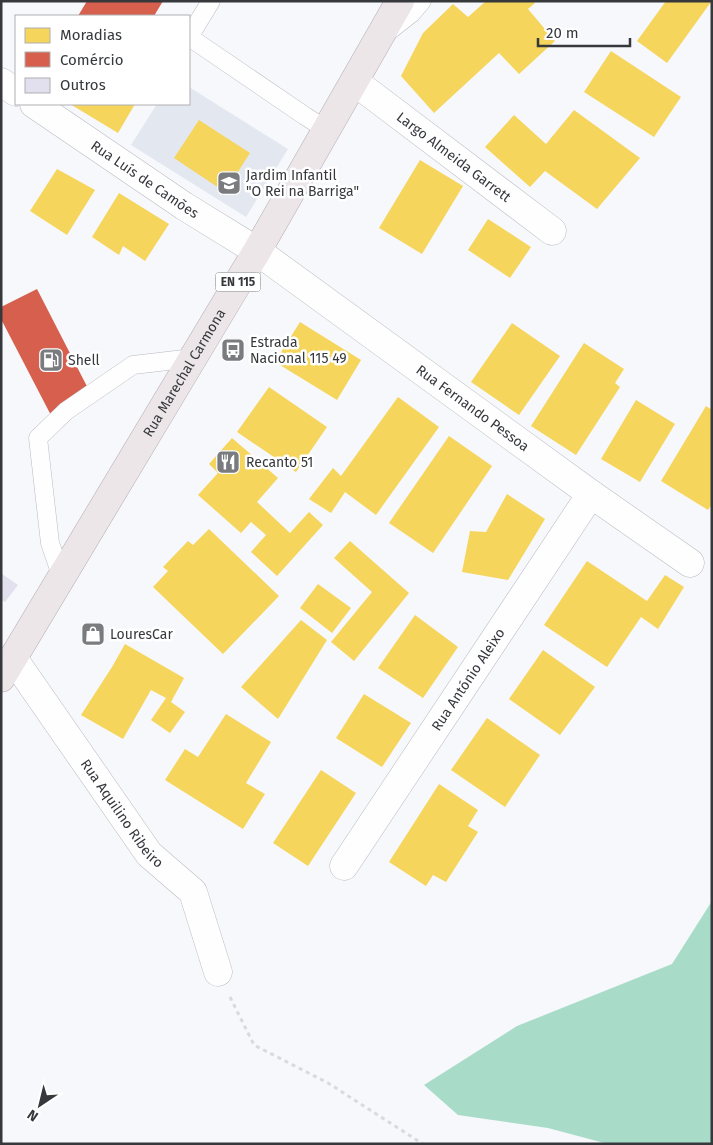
<svg xmlns="http://www.w3.org/2000/svg" width="713" height="1145" font-family="'Fira Sans',sans-serif">
<style>
.built{fill:#e3e8f0}
.forest{fill:#a8dcc8}
.homes{fill:#f6d55c}
.shops{fill:#d6604d}
.building{fill:#e2e0ee}
.lines{fill:none;stroke-linecap:round;stroke-linejoin:round}
.lane-casing{stroke:#babbbe;stroke-width:19}
.street-casing{stroke:#babbbe;stroke-width:29}
.primary-casing{stroke:#b5acb0;stroke-width:29}
.path{stroke:#d9dadc;stroke-width:3;stroke-dasharray:4 4;stroke-linecap:butt}
.lane{stroke:#fefeff;stroke-width:18}
.street{stroke:#fefeff;stroke-width:28}
.primary{stroke:#ece6e8;stroke-width:28}
.labels{text-anchor:middle;stroke-width:5;stroke-linejoin:round;paint-order:stroke}
.shield{fill:#fff;stroke:#727476;stroke-width:1}
.shield-label{font-size:12px;font-weight:bold;fill:#36383c}
.street-label{font-size:14px;fill:#36383c;stroke:#fff}
.poi-label{font-size:14px;fill:#36383c;stroke:#fff;text-anchor:start}
</style>
<rect width="100%" height="100%" fill="#f6f8fc"/>
<polygon class="built" points="189,87 288,149 246,217 131,145 157,104 189,104"/>
<polygon class="forest" points="712,901 712,1144 608,1144 548,1128 458,1115 424,1085 517,1026 672,964"/>
<g class="homes">
<polygon points="486,1 533,1 535,3 528,9 555,41 519,74 499,53 434,113 401,76 423,33 453,4 468,17"/>
<polygon points="666,1 711,2 667,63 637,41"/>
<polygon points="611,51 681,97 654,137 584,92"/>
<polygon points="70,104 135,104 118,133"/>
<polygon points="574,110 640,158 597,209 545,171 530,187 485,147 514,115 546,144"/>
<polygon points="199,120 250,153 225,192 174,158"/>
<polygon points="420,160 463,186 422,254 379,228"/>
<polygon points="57,169 95,190 67,235 30,211"/>
<polygon points="119,193 169,224 145,261 123,246 119,255 92,237"/>
<polygon points="488,219 531,247 510,278 468,250"/>
<polygon points="300,322 361,360 337,400 275,362"/>
<polygon points="512,323 560,356 519,415 471,382"/>
<polygon points="584,343 624,369 615,383 620,387 576,455 531,426"/>
<polygon points="269,387 327,427 296,472 237,432"/>
<polygon points="398,397 439,427 376,515 345,492 331,513 309,499 333,468 341,476"/>
<polygon points="636,400 675,424 640,482 601,459"/>
<polygon points="706,406 712,410 712,504 708,510 661,481"/>
<polygon points="449,436 492,466 433,553 389,523"/>
<polygon points="232,438 278,478 257,502 290,533 309,512 323,525 277,576 251,552 266,535 251,522 241,533 198,495 218,473 209,464"/>
<polygon points="507,494 545,519 508,580 462,572 470,531 486,532"/>
<polygon points="209,529 279,596 223,654 153,587 168,571 163,567 188,541 193,545"/>
<polygon points="350,541 409,593 354,661 331,642 372,592 334,558"/>
<polygon points="587,561 647,601 665,575 684,587 658,629 641,617 607,667 544,625"/>
<polygon points="318,584 351,608 332,633 300,608"/>
<polygon points="415,615 458,647 423,698 378,668"/>
<polygon points="301,620 327,640 278,719 241,687"/>
<polygon points="125,644 184,678 171,702 185,712 170,733 151,720 166,698 151,690 123,739 81,715 112,667"/>
<polygon points="543,650 595,687 560,735 509,699"/>
<polygon points="364,694 411,723 382,767 336,738"/>
<polygon points="226,714 271,742 246,783 265,794 243,829 165,780 185,749 198,757"/>
<polygon points="487,718 540,755 505,807 451,770"/>
<polygon points="321,770 356,793 308,866 273,843"/>
<polygon points="439,784 478,810 468,826 478,832 446,882 433,875 426,886 389,862"/>
</g>
<g class="shops">
<polygon points="87,1 163,1 154,16 78,16"/>
<polygon points="37,289 95,402 55,423 1,319 1,307"/>
</g>
<polygon class="building" points="2,574 18,585 5,602 1,600 1,575"/>
<g class="lines">
<g class="lane-casing">
<g id="lane">
<polyline points="211,1 189,37 305,116 327,130"/>
<polyline points="389,31 412,13 422,1"/>
<polyline points="62,578 50,543 38,438 66,411 133,365 193,358"/>
</g>
</g>
<g class="street-casing">
<g id="street">
<polyline points="1,82 16,92"/>
<path id="s1" d="M 355,82 L 552,231"/>
<path id="s2" d="M 34,104 L 184,206 L 257,251 L 591,494 L 690,563"/>
<path id="s3" d="M 13,658 L 149,854 L 193,892 L 218,972"/>
<path id="s4" d="M 344,866 L 591,494"/>
</g>
</g>
<g class="primary-casing">
<g id="primary">
<path id="s5" d="M 1,678 L 257,251 L 400,1"/>
</g>
</g>
<polyline class="path" points="230,997 254,1045 328,1083 423,1144"/>
<use href="#lane" class="lane"/>
<use href="#street" class="street"/>
<use href="#primary" class="primary"/>
</g>
<defs>
<g id="school-square" transform="scale(1.25)"><rect x="-9" y="-9" width="18" height="18" rx="4" fill="#797b7f" stroke="#fff"/><path d="M0-5L7-2L0 1L-7-2ZM-4 1L0 2.5L4 1V4Q0 6-4 4Z" fill="#fff"/></g>
<g id="bus-square" transform="scale(1.25)"><rect x="-9" y="-9" width="18" height="18" rx="4" fill="#797b7f" stroke="#fff"/><path d="M-5-6H5V4H4V6H2V4H-2V6H-4V4H-5ZM-3.5-4V0h7V-4ZM-3.5 1.2v1.5H-2V1.2ZM2 1.2v1.5H3.5V1.2Z" fill="#fff"/></g>
<g id="fuel-square" transform="scale(1.25)"><rect x="-9" y="-9" width="18" height="18" rx="4" fill="#797b7f" stroke="#fff"/><path d="M-5.5-6h7V0h2V4h1.3V-2.5L3-4.5l.8-.8L6-3V5H2.5V1h-1V6h-7ZM-4.2-4.7v3.2H.2V-4.7Z" fill="#fff"/></g>
<g id="restaurant-square" transform="scale(1.25)"><rect x="-9" y="-9" width="18" height="18" rx="4" fill="#797b7f" stroke="#fff"/><path d="M-5-6h1v4h1v-4h1v4h1v-4h1v5L-1.5 .5V6h-2V.5L-5-1ZM5-6V6H3V1.5H1.5Q1.5-4 5-6Z" fill="#fff"/></g>
<g id="shop-square" transform="scale(1.25)"><rect x="-9" y="-9" width="18" height="18" rx="4" fill="#797b7f" stroke="#fff"/><path d="M-5-2.5h2.3a2.7 3.5 0 0 1 5.4 0H5L5.5 6h-11ZM-1.5-2.5h3a1.5 2.3 0 0 0-3 0Z" fill="#fff"/></g>
</defs>
<g fill-rule="evenodd">
<use href="#school-square" x="229" y="183"/>
<use href="#bus-square" x="233" y="350"/>
<use href="#fuel-square" x="51" y="360"/>
<use href="#restaurant-square" x="228" y="462"/>
<use href="#shop-square" x="93" y="634"/>
</g>
<g class="labels">
<rect class="shield" x="215.5" y="272.5" width="45" height="19" rx="4"/>
<g class="shield-label">
<text x="238" y="286">EN 115</text>
</g>
<g class="street-label">
<text dy="5" stroke="none"><textPath href="#s1" startOffset="124">Largo Almeida Garrett</textPath></text>
<text dy="5" stroke="none"><textPath href="#s2" startOffset="134">Rua Luís de Camões</textPath></text>
<text dy="5" stroke="none"><textPath href="#s5" startOffset="356">Rua Marechal Carmona</textPath></text>
<text dy="5" stroke="none"><textPath href="#s2" startOffset="534">Rua Fernando Pessoa</textPath></text>
<text dy="5" stroke="none"><textPath href="#s4" startOffset="224">Rua António Aleixo</textPath></text>
<text dy="5" stroke="none"><textPath href="#s3" startOffset="190">Rua Aquilino Ribeiro</textPath></text>
</g>
<g class="poi-label">
<text x="246" y="180">Jardim Infantil<tspan x="246" dy="16">"O Rei na Barriga"</tspan></text>
<text x="250" y="347">Estrada<tspan x="250" dy="16">Nacional 115 49</tspan></text>
<text x="68" y="365">Shell</text>
<text x="246" y="467">Recanto 51</text>
<text x="110" y="639">LouresCar</text>
</g>
</g>
<rect width="713" height="1145" fill="none" stroke="#36383c" stroke-width="5"/>
<rect x="15" y="15" width="175" height="90" fill="#ffffff" stroke="#afafb1"/>
<rect x="25" y="28" width="25" height="15" fill="#f6d55c" stroke="#afafb1"/>
<text x="60" y="40" font-size="15" fill="#36383c">Moradias</text>
<rect x="25" y="52" width="25" height="15" fill="#d6604d" stroke="#afafb1"/>
<text x="60" y="65" font-size="15" fill="#36383c">Comércio</text>
<rect x="25" y="78" width="25" height="15" fill="#e2e0ee" stroke="#afafb1"/>
<text x="60" y="90" font-size="15" fill="#36383c">Outros</text>
<g transform="translate(40 1105) rotate(215)" stroke="#ffffff" stroke-width="4" paint-order="stroke">
<path d="M0-4L9 19L0 12L-9 19Z" fill="#36383c"/>
<text y="-8" font-size="14" font-weight="bold" text-anchor="middle" fill="#36383c">N</text>
</g>
<path d="M538 38v8h92v-8" fill="none" stroke="#36383c" stroke-width="2.5"/>
<text x="546" y="38" font-size="15" fill="#36383c" stroke="#ffffff" stroke-width="4" paint-order="stroke">20 m</text>
</svg>
